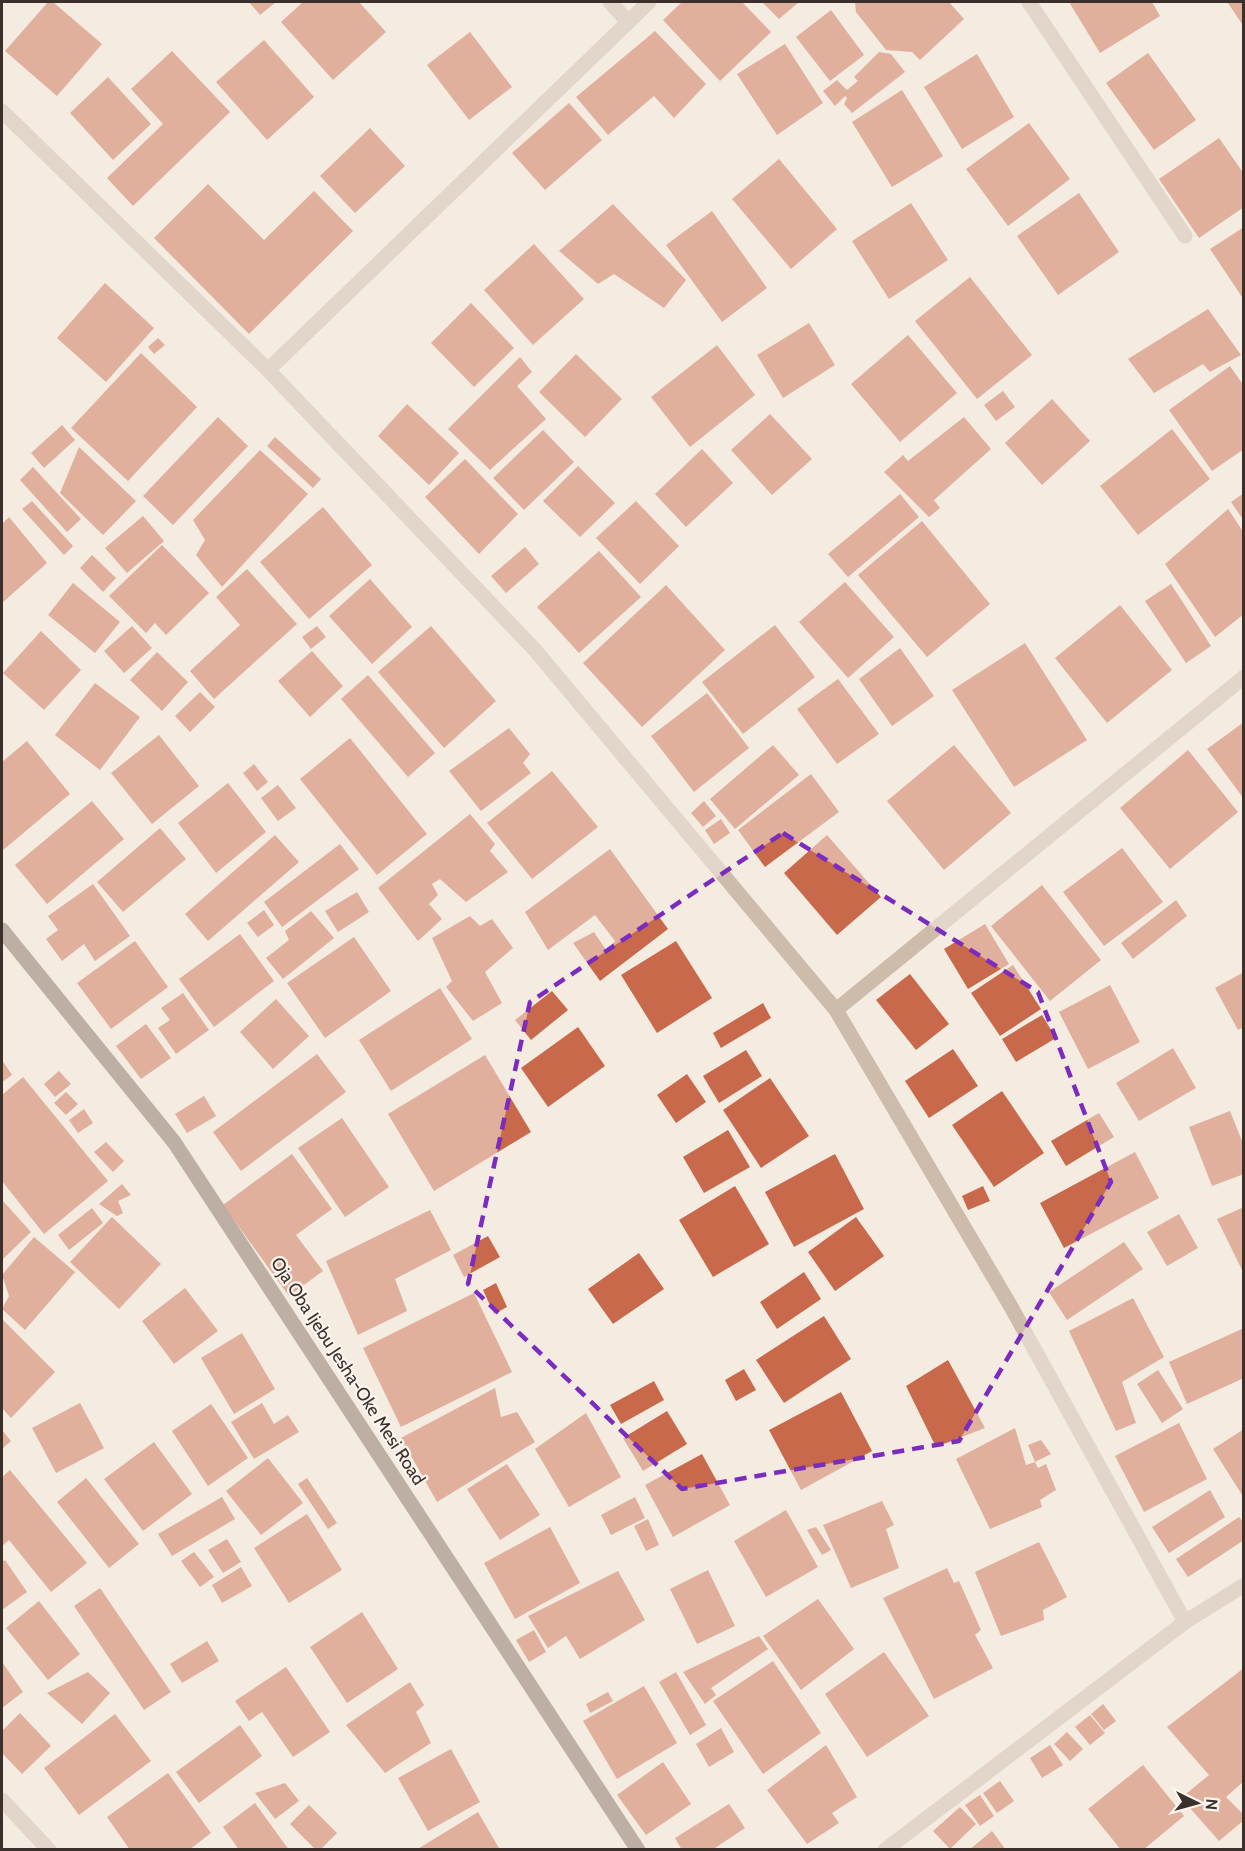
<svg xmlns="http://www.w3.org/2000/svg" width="1245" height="1851" font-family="Cabin,sans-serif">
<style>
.building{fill:#c8694b}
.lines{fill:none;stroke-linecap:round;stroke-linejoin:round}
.minor{stroke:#cdbbac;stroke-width:15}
.major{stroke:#7d675c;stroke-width:15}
.marked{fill:none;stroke:#7b2cbf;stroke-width:4.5;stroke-dasharray:12 8;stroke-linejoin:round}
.labels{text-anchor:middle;stroke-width:4.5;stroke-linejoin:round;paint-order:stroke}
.street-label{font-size:18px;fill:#3b302b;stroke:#fbf5ee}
</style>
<rect width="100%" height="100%" fill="#f4ebe1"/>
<g class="building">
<polygon points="48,2 53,2 102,44 57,96 5,51"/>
<polygon points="249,2 276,2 260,15"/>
<polygon points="303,2 359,2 386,32 333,80 281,22"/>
<polygon points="682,2 742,2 771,32 720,81 663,20"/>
<polygon points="762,2 799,2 779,19"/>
<polygon points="855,2 949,2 964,19 920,60 912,52 886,50 856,12"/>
<polygon points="1069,2 1152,2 1160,16 1100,53"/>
<polygon points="1230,2 1244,2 1244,27 1228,3"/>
<polygon points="831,10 864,55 830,81 796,37"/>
<polygon points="655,31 706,84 674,118 654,96 608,135 576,97"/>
<polygon points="470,32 512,87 469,120 427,65"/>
<polygon points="264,40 314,97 267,140 216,82"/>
<polygon points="785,44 823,103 777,135 737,74"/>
<polygon points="172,51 230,112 133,206 107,178 163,124 131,89"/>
<polygon points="879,52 891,54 905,72 852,113 844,104 847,98 845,96 835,106 823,91 837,80 847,90 858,81 854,77"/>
<polygon points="1148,53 1196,120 1154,150 1106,83"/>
<polygon points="977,54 1014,117 962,149 924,87"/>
<polygon points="108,77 151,124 113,160 70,113"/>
<polygon points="902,90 943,156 892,187 852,122"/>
<polygon points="569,103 602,140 545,190 512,153"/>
<polygon points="1029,123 1070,179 1008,226 966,169"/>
<polygon points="370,128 405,166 355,213 320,176"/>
<polygon points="1219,138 1244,174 1244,207 1199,238 1159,179"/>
<polygon points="779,159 837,229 791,269 732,199"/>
<polygon points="208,184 264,240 314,191 353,231 249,334 154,238"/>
<polygon points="1079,193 1119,252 1058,295 1017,236"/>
<polygon points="911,203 948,260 889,299 852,241"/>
<polygon points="613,204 686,280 664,308 614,274 598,284 559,251"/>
<polygon points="712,211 767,288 722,322 666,245"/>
<polygon points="1244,227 1244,300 1210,249"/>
<polygon points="534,244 584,299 533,345 484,290"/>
<polygon points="970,277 1032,355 977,399 915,321"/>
<polygon points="105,283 154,328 106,382 57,338"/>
<polygon points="471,303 514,348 474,387 431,343"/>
<polygon points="1208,309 1241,355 1210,372 1203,364 1154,393 1128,359"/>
<polygon points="809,323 835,365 783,398 757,355"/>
<polygon points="908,335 957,393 900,442 851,384"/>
<polygon points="158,338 165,345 154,354 148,347"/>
<polygon points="717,345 755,395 690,447 651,397"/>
<polygon points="141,353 197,407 128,481 71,428"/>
<polygon points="576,354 622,399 585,437 539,392"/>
<polygon points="520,357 532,372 517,386 546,419 490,470 448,429"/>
<polygon points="1230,366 1244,386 1244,449 1212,471 1169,410"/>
<polygon points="1003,391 1015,407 996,421 984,405"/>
<polygon points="1052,399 1090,441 1042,485 1005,443"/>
<polygon points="407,404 459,453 429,485 378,436"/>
<polygon points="770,414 812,459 772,495 731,450"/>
<polygon points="218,417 248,446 173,525 143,496"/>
<polygon points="964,417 991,449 934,500 940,508 929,517 884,472 903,455 908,461"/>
<polygon points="62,425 75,440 44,468 31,453"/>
<polygon points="1172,429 1210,479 1138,535 1100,486"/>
<polygon points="543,430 574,462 524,510 493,478"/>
<polygon points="275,437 321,479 313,488 267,446"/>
<polygon points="79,447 136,501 103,535 60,493"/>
<polygon points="702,449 733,483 686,527 655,494"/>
<polygon points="260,450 308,494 222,587 196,555 205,540 193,520"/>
<polygon points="465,459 518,514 479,554 425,497"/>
<polygon points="578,466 615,503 580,537 543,501"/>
<polygon points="33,467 81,519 67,532 20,480"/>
<polygon points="1244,493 1244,521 1231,502"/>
<polygon points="900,494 919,517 848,577 828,554"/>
<polygon points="32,501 73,546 64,555 22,509"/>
<polygon points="636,501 679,546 640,584 596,538"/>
<polygon points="323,507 372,565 309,619 260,562"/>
<polygon points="1228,509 1244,533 1244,614 1215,637 1165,564"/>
<polygon points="143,516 164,541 127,573 105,548"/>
<polygon points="9,517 47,563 2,603 2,524"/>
<polygon points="922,521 990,604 927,657 858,575"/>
<polygon points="162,545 209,593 166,635 155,623 146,633 109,596"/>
<polygon points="525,547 539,564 506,593 491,576"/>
<polygon points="599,551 641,597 579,653 537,607"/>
<polygon points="92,555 116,578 103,592 80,568"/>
<polygon points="247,569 297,624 214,699 190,671 240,625 216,597"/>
<polygon points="370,579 412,627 372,664 329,616"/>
<polygon points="845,582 894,637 848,678 799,622"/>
<polygon points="73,583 120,622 95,653 48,615"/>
<polygon points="1171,584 1211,646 1186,663 1145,601"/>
<polygon points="666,585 725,650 642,727 583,663"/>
<polygon points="1120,605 1172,670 1107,723 1055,658"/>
<polygon points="775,625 815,677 743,734 702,682"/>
<polygon points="132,626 152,648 124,673 104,651"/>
<polygon points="317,626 326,637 311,649 302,637"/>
<polygon points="431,626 496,701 444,748 378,672"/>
<polygon points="41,631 81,670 44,710 3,673"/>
<polygon points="1025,643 1087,740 1014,787 952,690"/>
<polygon points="900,648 934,696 892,726 859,679"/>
<polygon points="312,651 343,686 310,717 278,681"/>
<polygon points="157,652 188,682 162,711 130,680"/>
<polygon points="368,675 435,753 408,777 341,699"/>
<polygon points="838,679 879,734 837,764 797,709"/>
<polygon points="95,683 140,717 100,770 55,735"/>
<polygon points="200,692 215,707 190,732 175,716"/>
<polygon points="707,693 749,748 694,792 651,736"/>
<polygon points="1244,722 1244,799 1207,749"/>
<polygon points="509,728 530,754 523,763 531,773 481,811 449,771"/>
<polygon points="159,735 199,786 152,824 111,773"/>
<polygon points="350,738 427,834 377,875 300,779"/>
<polygon points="27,741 70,794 2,851 2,762"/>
<polygon points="773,745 799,775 735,829 710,799"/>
<polygon points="954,745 1011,813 944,870 887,801"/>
<polygon points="1188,750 1238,812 1170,869 1120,808"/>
<polygon points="254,764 268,782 257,791 243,773"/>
<polygon points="552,771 598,827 532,879 487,823"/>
<polygon points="811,774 839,812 765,867 738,830"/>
<polygon points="228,783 266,832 216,873 178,823"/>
<polygon points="278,785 296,808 278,821 261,798"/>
<polygon points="92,801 124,839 47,904 15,865"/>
<polygon points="704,801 716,816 703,827 691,813"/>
<polygon points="470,814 495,844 490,851 508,872 466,902 440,879 432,884 438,895 429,904 442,919 418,941 378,888"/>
<polygon points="721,819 730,833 714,844 705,830"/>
<polygon points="160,828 186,859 123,912 97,882"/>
<polygon points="275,835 299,862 208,941 185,914"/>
<polygon points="827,835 881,897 837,935 784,873"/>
<polygon points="340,844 359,869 282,927 264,902"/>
<polygon points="1122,848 1163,902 1104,946 1063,892"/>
<polygon points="610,849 668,929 600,981 573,943 594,932 606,950 615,941 595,915 548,950 525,912"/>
<polygon points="93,884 130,936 95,961 84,944 62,961 46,939 58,930 48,916"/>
<polygon points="1042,885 1101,960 1050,1001 991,926"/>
<polygon points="357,892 369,912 338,932 325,911"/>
<polygon points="1176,900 1187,916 1133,959 1121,943"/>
<polygon points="264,910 274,925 258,937 247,923"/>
<polygon points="311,911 334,938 283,979 266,958 289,940 285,931"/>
<polygon points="470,916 480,926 492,919 513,948 485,972 502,1003 473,1021 446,987 452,981 432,938"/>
<polygon points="985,924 1009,964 968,989 944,949"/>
<polygon points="240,934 274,981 214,1027 179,979"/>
<polygon points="354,937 391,991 325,1038 287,983"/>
<polygon points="135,941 168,987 111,1029 77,983"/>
<polygon points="676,941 712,998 657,1033 621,975"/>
<polygon points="1013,965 1041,1009 1000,1036 971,993"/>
<polygon points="1244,972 1244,1027 1238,1030 1215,988"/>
<polygon points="910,974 949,1024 916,1050 876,1000"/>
<polygon points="1110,985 1140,1042 1088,1069 1059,1012"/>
<polygon points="440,988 472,1039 391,1091 359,1040"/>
<polygon points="552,991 568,1010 531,1040 515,1020"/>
<polygon points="183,993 209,1030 176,1054 158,1028 170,1020 161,1008"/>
<polygon points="276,999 309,1036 273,1069 240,1032"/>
<polygon points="763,1003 771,1018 721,1048 713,1033"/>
<polygon points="1042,1015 1056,1038 1016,1062 1002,1039"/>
<polygon points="146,1024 171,1058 141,1079 116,1046"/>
<polygon points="578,1027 605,1066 548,1107 521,1068"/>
<polygon points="1173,1048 1196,1088 1139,1121 1116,1083"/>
<polygon points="953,1049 978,1086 929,1118 905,1081"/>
<polygon points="746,1050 762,1076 719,1103 703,1076"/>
<polygon points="317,1054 346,1092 241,1171 213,1132"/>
<polygon points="485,1055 531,1132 434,1191 388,1114"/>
<polygon points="2,1060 12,1075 2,1082"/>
<polygon points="59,1071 71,1084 55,1097 44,1084"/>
<polygon points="687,1074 706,1102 676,1123 657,1095"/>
<polygon points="23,1077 108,1181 44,1234 2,1181 2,1095"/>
<polygon points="770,1078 809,1136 761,1168 723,1110"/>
<polygon points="1002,1091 1044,1153 994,1187 952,1125"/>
<polygon points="66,1092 78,1104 66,1115 54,1103"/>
<polygon points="204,1096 216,1116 187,1133 175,1114"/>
<polygon points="84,1109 93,1123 78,1133 69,1120"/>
<polygon points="1230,1111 1244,1146 1244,1174 1212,1186 1189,1127"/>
<polygon points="1099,1113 1114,1137 1066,1166 1051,1141"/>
<polygon points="342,1118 389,1187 345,1217 298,1148"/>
<polygon points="728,1130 750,1167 704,1193 683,1157"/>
<polygon points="106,1142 124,1161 113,1172 94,1152"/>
<polygon points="1135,1152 1159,1198 1064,1248 1040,1203"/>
<polygon points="292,1154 332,1209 296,1235 323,1271 289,1296 223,1205"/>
<polygon points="835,1154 864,1209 794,1247 765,1192"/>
<polygon points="122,1184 131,1195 118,1201 123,1213 117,1216 99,1204"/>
<polygon points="735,1186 769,1244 713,1277 679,1220"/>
<polygon points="983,1186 990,1201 968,1210 962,1196"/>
<polygon points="2,1200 31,1232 2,1260"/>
<polygon points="1244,1207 1244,1274 1217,1219"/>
<polygon points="92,1208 103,1223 69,1250 58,1235"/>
<polygon points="430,1210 451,1250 395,1279 407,1311 358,1335 326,1261"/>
<polygon points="1179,1214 1198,1248 1167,1266 1147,1232"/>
<polygon points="112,1217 161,1264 119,1309 70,1262"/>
<polygon points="856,1217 884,1256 835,1291 808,1252"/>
<polygon points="488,1236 500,1257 464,1277 453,1255"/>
<polygon points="34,1237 75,1272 25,1330 2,1309 9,1296 2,1275"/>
<polygon points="1124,1242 1143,1269 1067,1320 1049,1292"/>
<polygon points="639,1253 664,1289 613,1324 588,1289"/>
<polygon points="804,1272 821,1299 777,1329 760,1302"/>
<polygon points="496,1283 507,1307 494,1314 483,1290"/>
<polygon points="185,1288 218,1331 174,1364 142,1321"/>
<polygon points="474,1293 512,1372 401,1427 363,1348"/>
<polygon points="1133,1298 1164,1357 1122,1382 1136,1423 1116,1431 1069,1331"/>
<polygon points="824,1316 851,1359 784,1403 756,1360"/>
<polygon points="2,1319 55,1372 11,1418 2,1408"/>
<polygon points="1244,1328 1244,1378 1187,1404 1169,1362"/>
<polygon points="242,1333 275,1389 234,1414 201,1358"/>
<polygon points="948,1360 985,1428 936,1447 906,1386"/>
<polygon points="744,1369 756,1390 736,1401 725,1380"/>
<polygon points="1158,1370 1183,1409 1162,1423 1137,1384"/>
<polygon points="654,1381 664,1400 621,1424 610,1405"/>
<polygon points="495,1388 501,1417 517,1412 535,1442 437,1502 401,1438"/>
<polygon points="841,1392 872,1451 801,1490 769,1430"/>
<polygon points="80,1403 104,1448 56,1473 32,1428"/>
<polygon points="262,1403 274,1424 288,1415 299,1432 254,1459 231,1422"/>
<polygon points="211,1404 248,1458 208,1486 172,1431"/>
<polygon points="667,1411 687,1444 643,1471 623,1438"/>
<polygon points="586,1413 621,1477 569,1507 535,1449"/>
<polygon points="1179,1423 1207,1479 1144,1512 1115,1456"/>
<polygon points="1015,1428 1026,1465 1035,1462 1028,1445 1041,1440 1051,1454 1035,1462 1038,1468 1046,1464 1056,1490 1040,1500 1042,1507 990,1529 956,1459"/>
<polygon points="1244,1429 1244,1498 1213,1449"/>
<polygon points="2,1430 11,1441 2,1449"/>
<polygon points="154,1442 192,1494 143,1531 104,1479"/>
<polygon points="702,1454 730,1505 673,1537 645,1485"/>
<polygon points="268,1458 303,1503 261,1535 226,1491"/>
<polygon points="507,1464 540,1515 500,1540 467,1489"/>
<polygon points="10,1470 87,1563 51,1592 9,1540 2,1546 2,1477"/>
<polygon points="86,1478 139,1544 109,1568 57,1502"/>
<polygon points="307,1478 337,1523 328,1529 298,1484"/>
<polygon points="1210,1490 1225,1517 1169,1553 1152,1527"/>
<polygon points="222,1497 235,1519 172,1556 158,1534"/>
<polygon points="635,1497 645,1518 611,1535 601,1515"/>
<polygon points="882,1501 894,1525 886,1529 899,1568 851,1588 823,1525"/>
<polygon points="786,1510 818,1567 766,1597 734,1541"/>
<polygon points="307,1514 342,1570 289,1603 254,1548"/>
<polygon points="1239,1517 1244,1523 1244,1540 1188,1577 1176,1559"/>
<polygon points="648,1519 659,1545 646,1551 634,1526"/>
<polygon points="550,1527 580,1583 515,1619 484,1563"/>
<polygon points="816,1527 831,1550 822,1555 807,1530"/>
<polygon points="227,1539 241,1562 223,1573 208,1550"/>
<polygon points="1039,1542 1067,1597 1043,1610 1044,1620 1001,1636 975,1572"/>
<polygon points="194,1552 214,1577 200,1587 181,1561"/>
<polygon points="5,1560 27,1592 2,1610 2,1562"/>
<polygon points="241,1567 252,1586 222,1603 212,1585"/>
<polygon points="947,1568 954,1583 959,1581 981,1630 975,1635 993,1668 934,1699 883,1598"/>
<polygon points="708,1570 735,1626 697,1644 670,1589"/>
<polygon points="618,1571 645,1620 580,1659 566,1636 548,1648 528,1616"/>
<polygon points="100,1588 171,1692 144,1710 74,1606"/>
<polygon points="818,1599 854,1649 801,1690 763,1636"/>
<polygon points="39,1601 80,1654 48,1680 6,1628"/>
<polygon points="362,1612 398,1669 347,1703 310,1647"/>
<polygon points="534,1630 546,1652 529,1662 516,1640"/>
<polygon points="759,1636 768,1649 711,1688 716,1695 705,1704 683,1672"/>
<polygon points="207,1641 219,1661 182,1683 170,1664"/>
<polygon points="884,1652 929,1716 867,1757 825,1694"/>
<polygon points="773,1661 821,1733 763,1774 713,1701"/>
<polygon points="2,1662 23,1692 2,1708"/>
<polygon points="286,1667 330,1732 293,1757 262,1712 249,1721 235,1701"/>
<polygon points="1244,1668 1244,1781 1226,1797 1244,1815 1244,1820 1219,1841 1181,1798 1209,1775 1167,1727"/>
<polygon points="88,1672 110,1693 82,1724 47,1693"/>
<polygon points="676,1672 706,1725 690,1735 659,1682"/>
<polygon points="410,1682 424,1705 416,1712 431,1743 385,1773 346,1725"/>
<polygon points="644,1686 677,1743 617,1779 583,1721"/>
<polygon points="608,1692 613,1701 590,1713 586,1704"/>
<polygon points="1103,1704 1116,1721 1104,1730 1091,1714"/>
<polygon points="20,1713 51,1746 22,1774 2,1753 2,1731"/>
<polygon points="115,1714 151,1761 79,1815 44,1768"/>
<polygon points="1090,1715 1105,1733 1090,1745 1075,1727"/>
<polygon points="240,1725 262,1756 199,1803 176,1772"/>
<polygon points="721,1728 734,1752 709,1767 696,1744"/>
<polygon points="1067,1732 1083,1749 1070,1761 1054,1744"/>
<polygon points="826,1745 857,1797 832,1813 839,1823 807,1844 767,1790"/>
<polygon points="1050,1745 1063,1765 1042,1778 1030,1758"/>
<polygon points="451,1749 480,1802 428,1831 398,1778"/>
<polygon points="663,1762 691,1804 646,1835 617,1795"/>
<polygon points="1143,1765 1184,1816 1143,1850 1121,1850 1088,1809"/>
<polygon points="168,1773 211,1833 189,1850 130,1850 107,1817"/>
<polygon points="1000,1781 1014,1801 997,1813 983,1793"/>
<polygon points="285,1783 299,1801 275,1819 255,1793"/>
<polygon points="980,1795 994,1816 980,1826 965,1805"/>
<polygon points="255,1803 289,1850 239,1850 223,1827"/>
<polygon points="729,1804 745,1828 712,1850 682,1850 675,1838"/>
<polygon points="309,1805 337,1833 320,1850 316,1850 290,1824"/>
<polygon points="960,1807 976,1824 950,1849 933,1831"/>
<polygon points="478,1812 500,1850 416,1850"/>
<polygon points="992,1831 1006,1850 969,1850"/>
</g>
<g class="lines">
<g class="minor">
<polyline points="610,2 627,21"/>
<polyline points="1029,2 1185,236"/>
<polyline points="2,111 268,370 535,650 836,1010 1010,1305 1185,1622"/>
<polyline points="268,370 649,2"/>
<polyline points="836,1010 1244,677"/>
<polyline points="2,1800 49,1850"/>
<polyline points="885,1850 1185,1622 1244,1585"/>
</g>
<polyline class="major" points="2,930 174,1142 638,1850"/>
</g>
<path d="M0 0H1245V1851H0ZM 783,833 L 1038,992 L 1111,1182 L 959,1441 L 682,1489 L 468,1284 L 530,1002 Z" fill="#f4ebe1" fill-opacity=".55" fill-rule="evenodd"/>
<path class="marked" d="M 783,833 L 1038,992 L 1111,1182 L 959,1441 L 682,1489 L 468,1284 L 530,1002 Z"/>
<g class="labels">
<g class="street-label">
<text transform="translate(348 1371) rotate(57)" y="6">Oja Oba Ijebu Jesha-Oke Mesi Road</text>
</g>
</g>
<rect width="1245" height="1851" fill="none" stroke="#3b302b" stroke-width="6"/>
<g transform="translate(1197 1803) rotate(95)" stroke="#fbf5ee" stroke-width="4.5" paint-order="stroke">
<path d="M0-4.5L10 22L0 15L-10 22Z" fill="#3b302b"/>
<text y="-9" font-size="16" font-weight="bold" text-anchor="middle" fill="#3b302b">N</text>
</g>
</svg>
